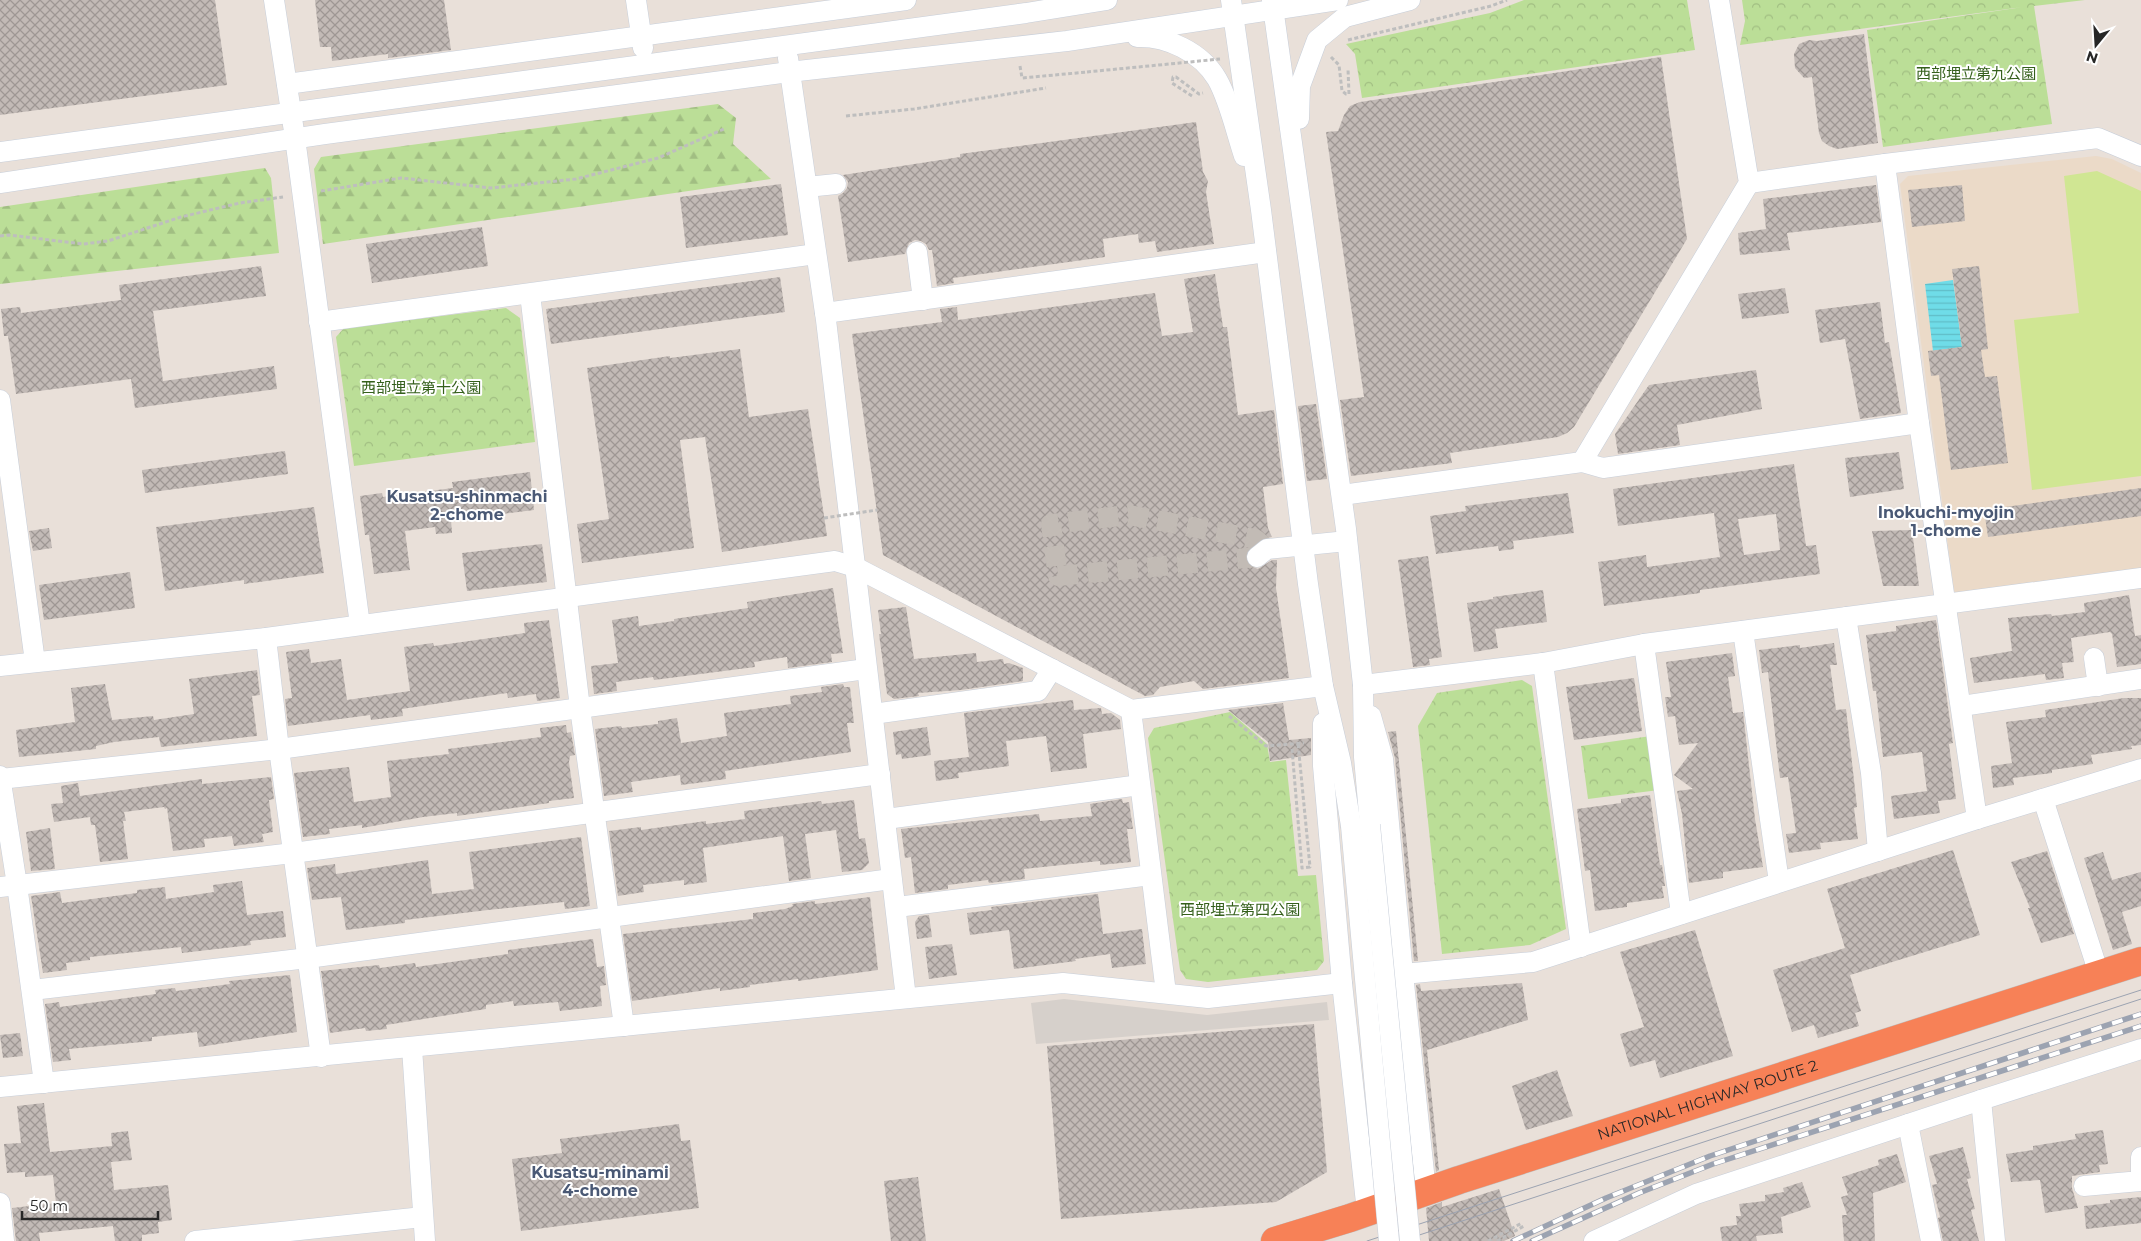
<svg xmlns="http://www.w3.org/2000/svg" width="2141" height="1241" font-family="Montserrat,'Noto Sans JP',sans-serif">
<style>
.education{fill:#ebdac8}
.forest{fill:url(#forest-firs)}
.park{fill:url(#park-crowns)}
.pitch{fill:#d0e693}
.plaza{fill:#d6d0cb}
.water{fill:url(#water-rules)}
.building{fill:url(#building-cross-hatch);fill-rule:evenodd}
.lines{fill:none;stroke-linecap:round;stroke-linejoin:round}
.minor-tunnel{stroke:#c2bbb5;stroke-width:20;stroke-dasharray:20 10;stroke-linecap:butt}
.minor-casing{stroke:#c7ced9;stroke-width:21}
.highway-casing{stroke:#bebebe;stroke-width:29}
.path{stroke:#bebebe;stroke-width:3;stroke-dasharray:4 2.5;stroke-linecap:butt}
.minor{stroke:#fff;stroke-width:20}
.highway{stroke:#f78157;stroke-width:28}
.tram{stroke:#9ca3b1;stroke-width:1}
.rail-casing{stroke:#9ca3b1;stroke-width:5.5}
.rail{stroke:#fff;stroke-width:4;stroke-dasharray:11;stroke-linecap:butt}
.minor-bridge-casing{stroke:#c7ced9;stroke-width:21;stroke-linecap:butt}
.path-bridge{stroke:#bebebe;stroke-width:3;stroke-dasharray:4 2.5;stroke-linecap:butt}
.minor-bridge{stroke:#fff;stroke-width:20}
.labels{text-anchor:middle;stroke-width:4;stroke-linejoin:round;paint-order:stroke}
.park-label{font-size:15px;fill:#35601c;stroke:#fff}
.street-label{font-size:15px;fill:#272727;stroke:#fff}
.neighbourhood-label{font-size:16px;font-weight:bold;fill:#4a5975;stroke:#fff}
</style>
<defs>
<pattern id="forest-firs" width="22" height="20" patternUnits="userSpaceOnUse" patternTransform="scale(1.25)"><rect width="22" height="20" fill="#bbde97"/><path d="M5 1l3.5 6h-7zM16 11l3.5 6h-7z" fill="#a1be82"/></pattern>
<pattern id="park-crowns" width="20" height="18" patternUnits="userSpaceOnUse" patternTransform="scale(1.25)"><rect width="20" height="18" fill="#bbde97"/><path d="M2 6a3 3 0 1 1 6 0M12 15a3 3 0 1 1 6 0" fill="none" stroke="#a1be82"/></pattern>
<pattern id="water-rules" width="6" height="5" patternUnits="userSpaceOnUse" patternTransform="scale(1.25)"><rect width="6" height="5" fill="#6fdce8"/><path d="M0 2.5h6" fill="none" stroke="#60bdc7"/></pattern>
<pattern id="building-cross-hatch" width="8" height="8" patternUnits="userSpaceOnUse" patternTransform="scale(1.25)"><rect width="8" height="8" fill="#c2bab6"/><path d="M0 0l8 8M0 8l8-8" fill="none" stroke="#9e9794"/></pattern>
</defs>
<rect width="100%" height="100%" fill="#e9e0d9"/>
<polygon class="education" points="2096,156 2112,159 2141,173 2141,572 1963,598 1954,591 1900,184 1908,176"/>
<g class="forest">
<polygon points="718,104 736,118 733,144 771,179 323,244 314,169 321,157"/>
<polygon points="265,168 271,178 279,253 0,284 0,207"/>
</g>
<g class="park">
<polygon points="1524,0 1687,0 1695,50 1362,98 1355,54 1346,44 1490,13"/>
<polygon points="1742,0 2085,0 2034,6 2052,124 1883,147 1867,30 2023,7 1740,45 1745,21"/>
<polygon points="506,308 520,318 535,442 354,466 336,337 344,328"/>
<polygon points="1522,680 1532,686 1566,929 1530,945 1442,954 1418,726 1437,693"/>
<polygon points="1230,712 1267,744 1270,762 1286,760 1298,876 1316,875 1324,961 1317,970 1208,982 1186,979 1180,970 1148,738 1154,728"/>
<polygon points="1651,736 1659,790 1588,799 1581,746"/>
</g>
<polygon class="pitch" points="2097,171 2141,191 2141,476 2032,490 2014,320 2079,313 2064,176"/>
<polygon class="plaza" points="1064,999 1207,1015 1327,1002 1329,1020 1036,1044 1031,1003"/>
<polygon class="water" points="1953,280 1962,347 1933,351 1925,284"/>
<g class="building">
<polygon points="0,0 215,0 227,85 0,115"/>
<polygon points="315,0 444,0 451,50 388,58 388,54 332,61 331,47 320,47"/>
<polygon points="1864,34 1878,143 1837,149 1829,146 1822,141 1819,133 1812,77 1804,78 1795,68 1794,54 1799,44 1809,40 1817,41"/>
<polygon points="1661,57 1687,239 1574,427 1567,433 1558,437 1450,453 1452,463 1351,476 1340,400 1364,397 1326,132 1338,131 1344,115 1350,106 1360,102"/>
<polygon points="1196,122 1203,172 1208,181 1206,192 1214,244 1157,252 1155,241 1139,243 1138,234 1103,239 1105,257 953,278 954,283 937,286 932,250 929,250 926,244 921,241 915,240 909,243 905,254 848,262 838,196 843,193 847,188 848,182 843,175 960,157 960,154"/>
<polygon points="781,184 788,235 686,248 680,197"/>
<polygon points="1876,185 1881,222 1787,233 1790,250 1740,255 1738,233 1766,229 1763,199"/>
<polygon points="1962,185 1965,221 1912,227 1908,190"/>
<polygon points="482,227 488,266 372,283 366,244"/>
<polygon points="261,266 266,296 153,311 163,381 274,366 277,389 135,408 131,379 16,394 8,336 4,336 1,309 20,307 21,313 121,300 119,285"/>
<polygon points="1979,266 1988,349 1981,350 1985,377 1997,376 2008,463 1951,470 1939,375 1931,376 1928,351 1962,347 1952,269"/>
<polygon points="1215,274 1223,327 1227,327 1238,415 1274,410 1283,484 1263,487 1268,528 1272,537 1260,539 1250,548 1245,558 1248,565 1258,569 1272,560 1277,560 1276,588 1289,678 1203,689 1194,681 1160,687 1153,695 1145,696 883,555 852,334 942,322 940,309 957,307 958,320 1155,293 1162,336 1193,332 1184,279"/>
<polygon points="780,277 785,312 551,344 546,309"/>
<polygon points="1785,288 1789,313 1742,319 1738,294"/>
<polygon points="1880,302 1885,343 1889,342 1901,413 1860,419 1845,339 1820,343 1815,310"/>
<polygon points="740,349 749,417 808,409 827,536 722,552 705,437 680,440 694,548 582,563 577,524 609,519 587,368 670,356 670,358"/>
<polygon points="1756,370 1762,409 1677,425 1680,445 1618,454 1615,434 1649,385"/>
<polygon points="1316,404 1327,479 1307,481 1298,406"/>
<polygon points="285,451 288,474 145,493 142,470"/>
<polygon points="1899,452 1904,489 1850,497 1845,458"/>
<path d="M 1794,464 L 1806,546 L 1816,545 L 1820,574 L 1700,590 L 1700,593 L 1604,606 L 1598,562 L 1646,555 L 1647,567 L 1720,557 L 1714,513 L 1618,526 L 1613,489 ZM 1776,514 L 1780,550 L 1744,555 L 1738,519 Z"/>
<polygon points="530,472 534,510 451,520 452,533 436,534 435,527 405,531 410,570 374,574 369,535 365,535 360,496 382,493 383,497 453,488 452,482"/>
<polygon points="2141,488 2141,516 1988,537 1984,510"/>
<polygon points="1568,493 1574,533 1513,541 1514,549 1499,551 1498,546 1436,554 1430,516 1466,511 1465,506"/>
<polygon points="314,507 324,573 244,584 244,580 165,591 156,527"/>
<polygon points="49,528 52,548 33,551 29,531"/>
<polygon points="1912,530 1919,586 1883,586 1872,531"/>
<polygon points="542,544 547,582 467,591 462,553"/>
<polygon points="1428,556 1442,657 1429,659 1430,665 1413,667 1398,560"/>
<polygon points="130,572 135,608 44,620 39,585"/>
<polygon points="833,588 843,653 831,654 832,662 788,668 787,657 754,662 755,667 654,680 653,677 616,682 617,691 594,694 591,666 618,663 612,620 638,616 639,626 674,621 674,619 748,608 747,602"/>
<polygon points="1543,590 1547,622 1495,629 1498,648 1474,652 1467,603 1493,599 1493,597"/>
<polygon points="2129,595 2135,636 2141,635 2141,664 2117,667 2112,634 2110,632 2071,638 2074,662 2062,663 2064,678 2046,680 2045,674 1974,683 1970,658 2012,651 2008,618 2051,614 2052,616 2085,612 2084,603"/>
<polygon points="906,607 914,659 976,653 977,662 1003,659 1004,664 1009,663 1023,668 1023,681 961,690 918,693 919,696 894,699 887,694 879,634 881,634 878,610"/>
<polygon points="549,620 560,698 537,701 536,694 508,698 507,693 402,709 403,716 371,720 370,715 288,726 285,699 292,698 286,652 309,649 311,663 341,659 347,700 410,691 404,647 433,643 434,646 525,633 524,623"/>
<polygon points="1936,620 1953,743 1949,744 1956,799 1938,801 1940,813 1894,819 1891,796 1927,791 1922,752 1883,757 1876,691 1873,691 1866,635 1896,631 1896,626"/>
<polygon points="1834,643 1837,665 1830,665 1836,710 1846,709 1857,807 1854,808 1858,839 1820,843 1821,849 1789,853 1786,834 1796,833 1788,777 1780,778 1768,672 1762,673 1759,650 1800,645 1800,648"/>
<polygon points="1732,653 1735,676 1728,677 1733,713 1743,712 1755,819 1763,867 1723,872 1723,878 1689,883 1682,814 1677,791 1693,789 1674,775 1698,743 1679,745 1675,716 1668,717 1665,697 1671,697 1666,662"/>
<polygon points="257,670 260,695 252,696 257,736 161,747 159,737 114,742 96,746 96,749 19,757 16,730 75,722 71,688 105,684 112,720 153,716 154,720 194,714 189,679"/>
<polygon points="1634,678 1642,731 1574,740 1566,687"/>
<polygon points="843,684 844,687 850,687 854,723 847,723 851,752 725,771 726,779 697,783 681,785 680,775 631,782 633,792 604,796 595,729 621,726 622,728 658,724 658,721 677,718 681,743 727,736 724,713 791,704 790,696 822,692 821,687"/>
<polygon points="2124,698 2141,698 2141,745 2131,746 2132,749 2091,755 2093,764 2052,770 2052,773 2013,778 2014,785 1993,788 1991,766 2012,763 2006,722 2046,717 2045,710"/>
<polygon points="1073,700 1074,710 1101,708 1102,714 1111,713 1120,720 1121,729 1083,734 1087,768 1051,772 1046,736 1006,741 1009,766 958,773 959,778 936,781 934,761 969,757 964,713"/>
<polygon points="1283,703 1289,740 1311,738 1311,755 1270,761 1268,742 1228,710"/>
<polygon points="566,725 567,733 571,732 575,755 570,756 569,762 574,798 549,801 549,803 457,816 457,813 423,817 362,828 362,825 329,829 330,834 303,837 294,773 349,767 354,802 391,797 387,761 449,754 448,749 541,737 540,728"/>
<polygon points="927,727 931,755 902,759 901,754 896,755 893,732"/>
<polygon points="1396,731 1418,961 1414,961 1395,758 1388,732"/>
<polygon points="271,777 274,799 269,800 273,832 262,834 264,842 234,846 232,836 204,839 205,847 173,851 167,808 165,809 164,807 124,812 126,821 123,821 128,859 100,862 95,825 91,825 90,817 54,822 51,804 63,803 61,786 78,783 80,796 202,779 202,784"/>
<polygon points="1650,795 1660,865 1662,865 1665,886 1662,886 1664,898 1627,903 1627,907 1595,911 1590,870 1585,871 1577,809 1621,803 1621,799"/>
<polygon points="1122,799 1123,803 1129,802 1133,829 1127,829 1131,862 1100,865 1100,861 1024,869 1025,879 989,883 988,880 948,885 948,889 915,893 911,857 905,858 901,829 1039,814 1040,821 1092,816 1090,804"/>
<polygon points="854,800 859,839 865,838 869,863 862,870 842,872 836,830 805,834 811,878 789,881 783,836 703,848 707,882 684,885 684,880 643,885 644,892 618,896 609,831 641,827 641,830 706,821 706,824 745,819 744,811 821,801 822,804"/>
<polygon points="50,828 55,869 31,871 26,832"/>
<polygon points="581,837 590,906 565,909 564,902 488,910 405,920 405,923 346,930 341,897 312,900 307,868 335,864 336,874 428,860 432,894 474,889 469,852"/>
<polygon points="1953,850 1980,935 1850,975 1861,1011 1855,1013 1859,1026 1818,1038 1814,1025 1792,1032 1773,970 1845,948 1827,889"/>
<polygon points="2047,851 2074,934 2041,943 2028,908 2030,908 2011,862"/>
<polygon points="2103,852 2112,880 2141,872 2141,906 2122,912 2132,944 2113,950 2084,858"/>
<polygon points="242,881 247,915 283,911 286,937 250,941 251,945 182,953 181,947 90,957 90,960 66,963 67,970 43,973 31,896 60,892 62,903 137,893 137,890 165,887 166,899 214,892 213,885"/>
<polygon points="1098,894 1103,934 1142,929 1146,964 1112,968 1110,954 1075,959 1076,961 1014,969 1009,930 970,935 967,913 992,910 991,907"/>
<polygon points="870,897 878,970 798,981 798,979 750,985 750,987 720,991 720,988 632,1001 623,934 753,919 753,913 785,909 793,906 792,904 815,901 815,904"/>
<polygon points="929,915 932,937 917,939 915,922 919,916"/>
<polygon points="1695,930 1733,1056 1660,1078 1655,1060 1630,1067 1620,1034 1644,1027 1620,952"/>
<polygon points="593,939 597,967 604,966 606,985 600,986 602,1006 560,1011 558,1002 514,1006 513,1001 486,1005 486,1009 386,1025 387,1029 366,1031 365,1028 330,1033 321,971 379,965 380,968 415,963 416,967 508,954 508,950"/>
<polygon points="952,944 957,975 929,979 925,947"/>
<polygon points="290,975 297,1032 199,1047 197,1032 152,1037 152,1041 69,1049 71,1060 53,1062 45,1004 59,1002 60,1007 156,994 155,990 175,988 176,991 230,984 229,981"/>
<polygon points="1522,983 1528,1020 1427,1050 1439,1170 1436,1172 1416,985 1420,984 1421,991"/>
<polygon points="1314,1024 1327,1172 1276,1202 1061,1219 1047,1046"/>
<polygon points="20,1033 23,1056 3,1058 0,1035"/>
<polygon points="1557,1070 1573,1116 1526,1130 1512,1086"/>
<polygon points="44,1103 50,1152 112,1146 111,1133 128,1131 132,1160 111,1162 114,1190 168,1185 172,1220 158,1222 159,1233 142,1235 142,1241 115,1241 113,1226 39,1233 40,1241 16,1241 12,1208 56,1203 53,1175 25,1177 25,1172 7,1173 4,1144 21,1143 17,1106"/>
<polygon points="679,1124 681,1141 690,1140 699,1208 521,1231 512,1159 562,1153 560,1139"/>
<polygon points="2103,1130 2108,1164 2099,1165 2100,1172 2072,1176 2072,1188 2078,1208 2045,1213 2040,1180 2011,1182 2006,1154 2033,1150 2033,1146 2076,1139 2075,1134"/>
<polygon points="1963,1147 1971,1178 1967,1179 1975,1209 1971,1210 1979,1241 1943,1241 1938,1218 1940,1217 1932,1185 1937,1184 1929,1156"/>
<polygon points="1897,1154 1906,1182 1873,1193 1875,1241 1844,1241 1842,1215 1847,1215 1841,1197 1848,1195 1842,1177 1879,1165 1878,1160"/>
<polygon points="918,1177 926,1241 891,1241 884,1181"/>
<polygon points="1802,1182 1811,1207 1781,1217 1783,1233 1756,1236 1757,1241 1722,1241 1720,1227 1737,1225 1736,1216 1741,1216 1739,1204 1765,1201 1765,1195 1784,1192 1783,1188"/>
<polygon points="1499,1189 1515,1236 1504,1241 1429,1241 1426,1208 1442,1202 1442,1207"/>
<polygon points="2141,1197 2141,1223 2086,1229 2084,1206 2110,1203 2110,1200"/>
</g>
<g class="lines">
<polyline class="minor-tunnel" points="1257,557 1058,576 1051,524 1129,515 1255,539 1267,549"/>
<g class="minor-casing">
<g id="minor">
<polyline points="274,0 295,138 360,625"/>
<polyline points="636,0 643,48"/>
<polyline points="1231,0 1261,210 1308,584 1323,686 1341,763 1351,826"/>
<polyline points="1272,0 1346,529 1363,685 1364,757 1370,825"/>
<path d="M 1137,37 C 1167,36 1201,52 1217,79 C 1229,100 1236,132 1244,156"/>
<polyline points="788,58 826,320 906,998"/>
<polyline points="287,84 906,0"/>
<polyline points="1299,119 1300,86 1317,40 1345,17 1410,0"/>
<polyline points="0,152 1026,13 1107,0"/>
<polyline points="1885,164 1919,423 1977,819"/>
<polyline points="0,183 325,134 789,72 1067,41 1338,0"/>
<polyline points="1749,183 1885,164 2098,138 2141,156"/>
<polyline points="807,187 836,184"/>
<polyline points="917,252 923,300"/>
<polyline points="530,294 580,708 624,1026"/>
<polyline points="825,313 1266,252"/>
<polyline points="319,322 816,254"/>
<polyline points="0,400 35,662"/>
<polyline points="1582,462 1603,468 1919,423"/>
<polyline points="1342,495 1582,462 1749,183 1719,0"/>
<polyline points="1257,557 1267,549 1347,541"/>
<polyline points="1846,617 1871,773 1878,851"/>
<polyline points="1743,631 1779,882"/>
<polyline points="266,638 279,749 321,1057"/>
<polyline points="1644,644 1681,914"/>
<polyline points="2094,658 2098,686"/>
<polyline points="1543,663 1581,947"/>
<polyline points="0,666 266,638 835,561 855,567 1131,710 1323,686"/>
<polyline points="1363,685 1543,663 1644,644 2141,578"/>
<polyline points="1962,706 2141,679"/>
<polyline points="1131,710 1166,993"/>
<polyline points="873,714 1038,691 1052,669"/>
<polyline points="1371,716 1383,759 1403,974 1426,1191"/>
<polyline points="1323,723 1323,766 1342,983 1367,1212"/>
<polyline points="0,776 17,885 44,1083"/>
<polyline points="0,779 279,749 866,669"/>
<polyline points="2043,799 2099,974"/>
<polyline points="886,819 1140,785"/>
<polyline points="0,887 293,853 880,774"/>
<polyline points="897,907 1151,875"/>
<polyline points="1403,974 1533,962 1977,819 2141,769"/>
<polyline points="32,990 308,958 891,879"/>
<polyline points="412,1048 425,1241"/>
<polyline points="0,1087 1063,983 1208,998 1342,983"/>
<polyline points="1981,1100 1995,1241"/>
<polyline points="1908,1124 1931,1241"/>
<polyline points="2084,1186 2141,1181 2141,1157"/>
<polyline points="0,1203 4,1241"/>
<polyline points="195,1241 423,1217"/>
<polyline points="1594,1241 1696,1194 1981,1100 2141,1049"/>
</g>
</g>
<g class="highway-casing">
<g id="highway">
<path id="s1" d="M 1275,1241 L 1350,1218 L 1459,1180 L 2141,961"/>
</g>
</g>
<g class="path">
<polyline points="1348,40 1491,6 1507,0"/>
<polyline points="1331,57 1339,65 1342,91 1346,94 1349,94 1348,69"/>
<polyline points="1020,66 1022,78 1087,72"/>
<polyline points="1192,96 1172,83 1173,77 1176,77 1199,94 1203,93"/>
<polyline points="846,116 914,109 1046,88"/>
<polyline points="321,191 401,178 491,188 576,179 658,158 726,128"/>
<polyline points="0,236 9,235 83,244 108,241 181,217 240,203 283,197"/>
<polyline points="1229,716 1266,746 1304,743"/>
<polyline points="1292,749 1302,868 1310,867 1298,743"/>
<polyline points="1488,1241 1522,1223"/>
<polyline points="1497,1241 1524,1226"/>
</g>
<use href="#minor" class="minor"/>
<use href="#highway" class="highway"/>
<g class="tram">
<polyline points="1367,1241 2141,990"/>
<polyline points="1401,1241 2141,999"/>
</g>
<g class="rail-casing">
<g id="rail">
<polyline points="1513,1241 1606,1198 1710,1156 2141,1014"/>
<polyline points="1532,1241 1639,1193 1713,1164 2141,1026"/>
</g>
</g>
<use href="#rail" class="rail"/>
<g class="minor-bridge-casing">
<g id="minor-bridge">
<polyline points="1370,825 1410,1241"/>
<polyline points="1351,826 1389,1241"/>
</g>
</g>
<g class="path-bridge">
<polyline points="1087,72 1220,59"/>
<polyline points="824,518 877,510"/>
</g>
<use href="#minor-bridge" class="minor-bridge"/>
</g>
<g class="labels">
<g class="park-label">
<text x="1976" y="79">西部埋立第九公園</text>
<text x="421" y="393">西部埋立第十公園</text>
<text x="1240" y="915">西部埋立第四公園</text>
</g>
<g class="street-label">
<text dy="5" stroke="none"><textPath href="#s1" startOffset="455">NATIONAL HIGHWAY ROUTE 2</textPath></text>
</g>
<g class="neighbourhood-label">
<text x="467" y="502">Kusatsu-shinmachi<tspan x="467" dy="18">2-chome</tspan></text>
<text x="1946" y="518">Inokuchi-myojin<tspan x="1946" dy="18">1-chome</tspan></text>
<text x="600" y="1178">Kusatsu-minami<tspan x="600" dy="18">4-chome</tspan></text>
</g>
</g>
<g transform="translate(2096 45) rotate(198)" stroke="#ffffff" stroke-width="4" paint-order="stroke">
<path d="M0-4L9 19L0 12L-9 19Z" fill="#272727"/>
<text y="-8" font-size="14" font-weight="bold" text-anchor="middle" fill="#272727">N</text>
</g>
<path d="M22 1211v8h136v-8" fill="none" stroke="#272727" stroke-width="2.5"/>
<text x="30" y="1211" font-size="15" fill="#272727" stroke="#ffffff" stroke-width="4" paint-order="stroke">50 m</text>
</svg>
